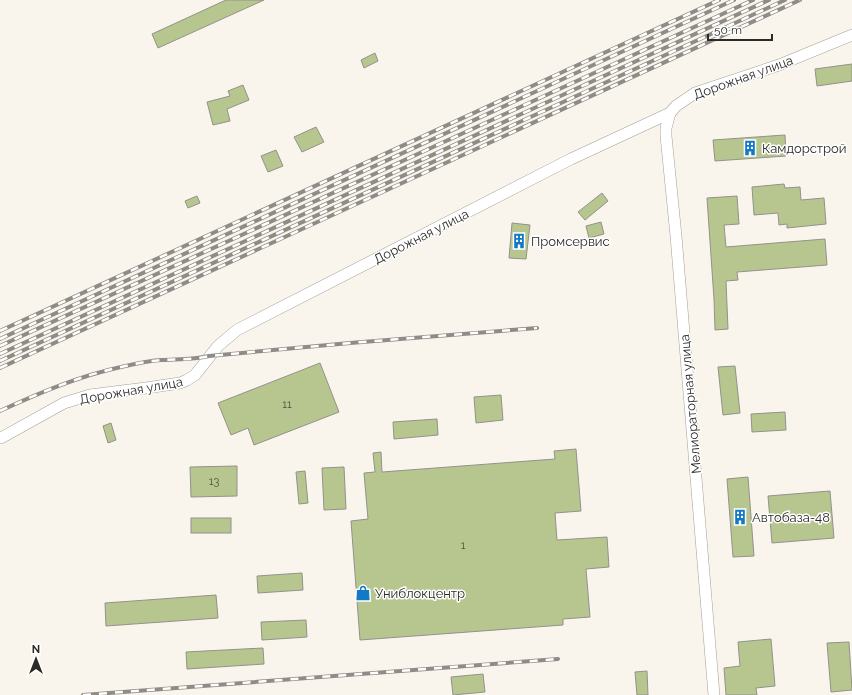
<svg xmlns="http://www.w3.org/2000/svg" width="852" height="695" font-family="Raleway,sans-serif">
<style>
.building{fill:#b7c58f;stroke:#91938b}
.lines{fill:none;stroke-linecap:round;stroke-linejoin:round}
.minor-casing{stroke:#a3a097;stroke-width:12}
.minor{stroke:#fff;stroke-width:11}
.rail-casing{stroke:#8f8c86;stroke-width:4}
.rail{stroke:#fff;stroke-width:2.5;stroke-dasharray:8;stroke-linecap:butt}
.labels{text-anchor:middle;stroke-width:3;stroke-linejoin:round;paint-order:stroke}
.number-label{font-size:11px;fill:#4e5141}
.street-label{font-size:13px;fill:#2b2a27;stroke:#fff}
.poi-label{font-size:13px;fill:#2b2a27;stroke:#fff;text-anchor:start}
</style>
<rect width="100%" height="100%" fill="#f9f5ec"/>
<g class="building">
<polygon points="226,0 264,0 158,48 152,34"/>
<polygon points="375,53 378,61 364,68 361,60"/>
<polygon points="852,64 852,81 817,86 815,69"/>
<polygon points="243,85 249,100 227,109 230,121 213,125 207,102 230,96 228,91"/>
<polygon points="316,127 324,142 302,152 294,137"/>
<polygon points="785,135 786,156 715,161 713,140"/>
<polygon points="276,150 283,166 268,172 261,156"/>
<polygon points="784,184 785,188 800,187 801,200 824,198 826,224 787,228 787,224 779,225 778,213 754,215 752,187"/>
<polygon points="602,193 608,201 585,220 578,212"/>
<polygon points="197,196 200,203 188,208 185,201"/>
<polygon points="737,196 739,224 724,225 726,247 825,239 827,265 737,272 738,280 726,281 728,329 715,330 714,299 707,198"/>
<polygon points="601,222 604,234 589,238 586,226"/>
<polygon points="512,223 530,225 526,259 509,258"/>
<polygon points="320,363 339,412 254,445 248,428 231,435 218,403"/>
<polygon points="735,366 740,413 723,415 718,367"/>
<polygon points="501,395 503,420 476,423 474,397"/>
<polygon points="785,412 786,430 752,432 751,414"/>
<polygon points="437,419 438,435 394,439 393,422"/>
<polygon points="111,423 116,440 108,443 103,426"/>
<polygon points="576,449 581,511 555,513 557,540 607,537 609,567 586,569 590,617 563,619 563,625 360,640 351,521 368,519 364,473 375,472 373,453 381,452 382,472 555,459 554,451"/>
<polygon points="237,466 237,496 191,497 190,467"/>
<polygon points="344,467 346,509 324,510 322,468"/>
<polygon points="305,471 308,503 299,504 296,472"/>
<polygon points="748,477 754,556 733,557 727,479"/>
<polygon points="830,491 834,538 772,543 768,496"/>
<rect x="191" y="518" width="40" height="15"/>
<polygon points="302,573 303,590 258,593 257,576"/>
<polygon points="216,595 218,618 106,626 105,603"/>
<polygon points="306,620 307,637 262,640 261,622"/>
<polygon points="771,639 775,686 756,688 757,695 726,695 724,668 740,666 738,642"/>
<polygon points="849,642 852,690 831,692 827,643"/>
<polygon points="263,648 264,664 187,669 186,652"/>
<polygon points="647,671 648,695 637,695 635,672"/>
<polygon points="483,674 485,692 453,695 451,677"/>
</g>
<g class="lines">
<g class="minor-casing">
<g id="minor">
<polyline points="670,113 666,128 666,136 676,236 714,695"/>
<polyline points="1,438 64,403 90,395 146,388 180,383 187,380 195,375 218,346 237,330 571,159 670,113 676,106 695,93 779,65 852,35"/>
</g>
</g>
<use href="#minor" class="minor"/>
<g class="rail-casing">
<g id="rail">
<polyline points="0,331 719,0"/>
<polyline points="0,339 734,0"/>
<polyline points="0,346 753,0"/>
<polyline points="0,354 769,0"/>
<polyline points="0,361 785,0"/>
<polyline points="0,368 800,0"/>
<path d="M 0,411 C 39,393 79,376 121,367 C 134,364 148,361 161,360 C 177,359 193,360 209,356 L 350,343 L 537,328"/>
<polyline points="83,695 558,659"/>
</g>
</g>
<use href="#rail" class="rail"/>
</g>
<defs>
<g id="building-bare" transform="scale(1.2)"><path d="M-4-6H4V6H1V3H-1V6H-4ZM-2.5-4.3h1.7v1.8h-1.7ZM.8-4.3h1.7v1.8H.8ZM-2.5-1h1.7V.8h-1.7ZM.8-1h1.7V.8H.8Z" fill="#127ac5" stroke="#fff" stroke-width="2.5" paint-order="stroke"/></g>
<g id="shop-bare" transform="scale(1.2)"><path d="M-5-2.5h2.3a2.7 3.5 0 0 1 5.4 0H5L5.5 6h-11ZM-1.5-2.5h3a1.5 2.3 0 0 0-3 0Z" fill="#127ac5" stroke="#fff" stroke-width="2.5" paint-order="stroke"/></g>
</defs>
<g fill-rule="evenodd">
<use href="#building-bare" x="750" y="148"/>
<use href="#building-bare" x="519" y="241"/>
<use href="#building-bare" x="740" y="517"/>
<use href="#shop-bare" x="363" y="593"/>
</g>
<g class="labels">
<g class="number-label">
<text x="287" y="408">11</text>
<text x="214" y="485">13</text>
<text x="463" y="549">1</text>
</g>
<g class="street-label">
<text transform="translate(743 77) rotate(-20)" y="5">Дорожная улица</text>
<text transform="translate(421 236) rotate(-27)" y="5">Дорожная улица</text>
<text transform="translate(131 390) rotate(-10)" y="5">Дорожная улица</text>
<text transform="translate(690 404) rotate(-95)" y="5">Мелиораторная улица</text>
</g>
<g class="poi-label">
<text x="762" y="153">Камдорстрой</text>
<text x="531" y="246">Промсервис</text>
<text x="752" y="522">Автобаза-48</text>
<text x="375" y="598">Униблокцентр</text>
</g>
</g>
<g transform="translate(36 659)" stroke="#ffffff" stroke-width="3" paint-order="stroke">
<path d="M0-3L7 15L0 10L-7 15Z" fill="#2b2a27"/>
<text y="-6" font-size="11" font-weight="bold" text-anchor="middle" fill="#2b2a27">N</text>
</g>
<path d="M708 34v6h64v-6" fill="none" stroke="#2b2a27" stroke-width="2"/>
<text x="714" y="34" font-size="12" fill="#2b2a27" stroke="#ffffff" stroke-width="3" paint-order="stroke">50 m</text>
</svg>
